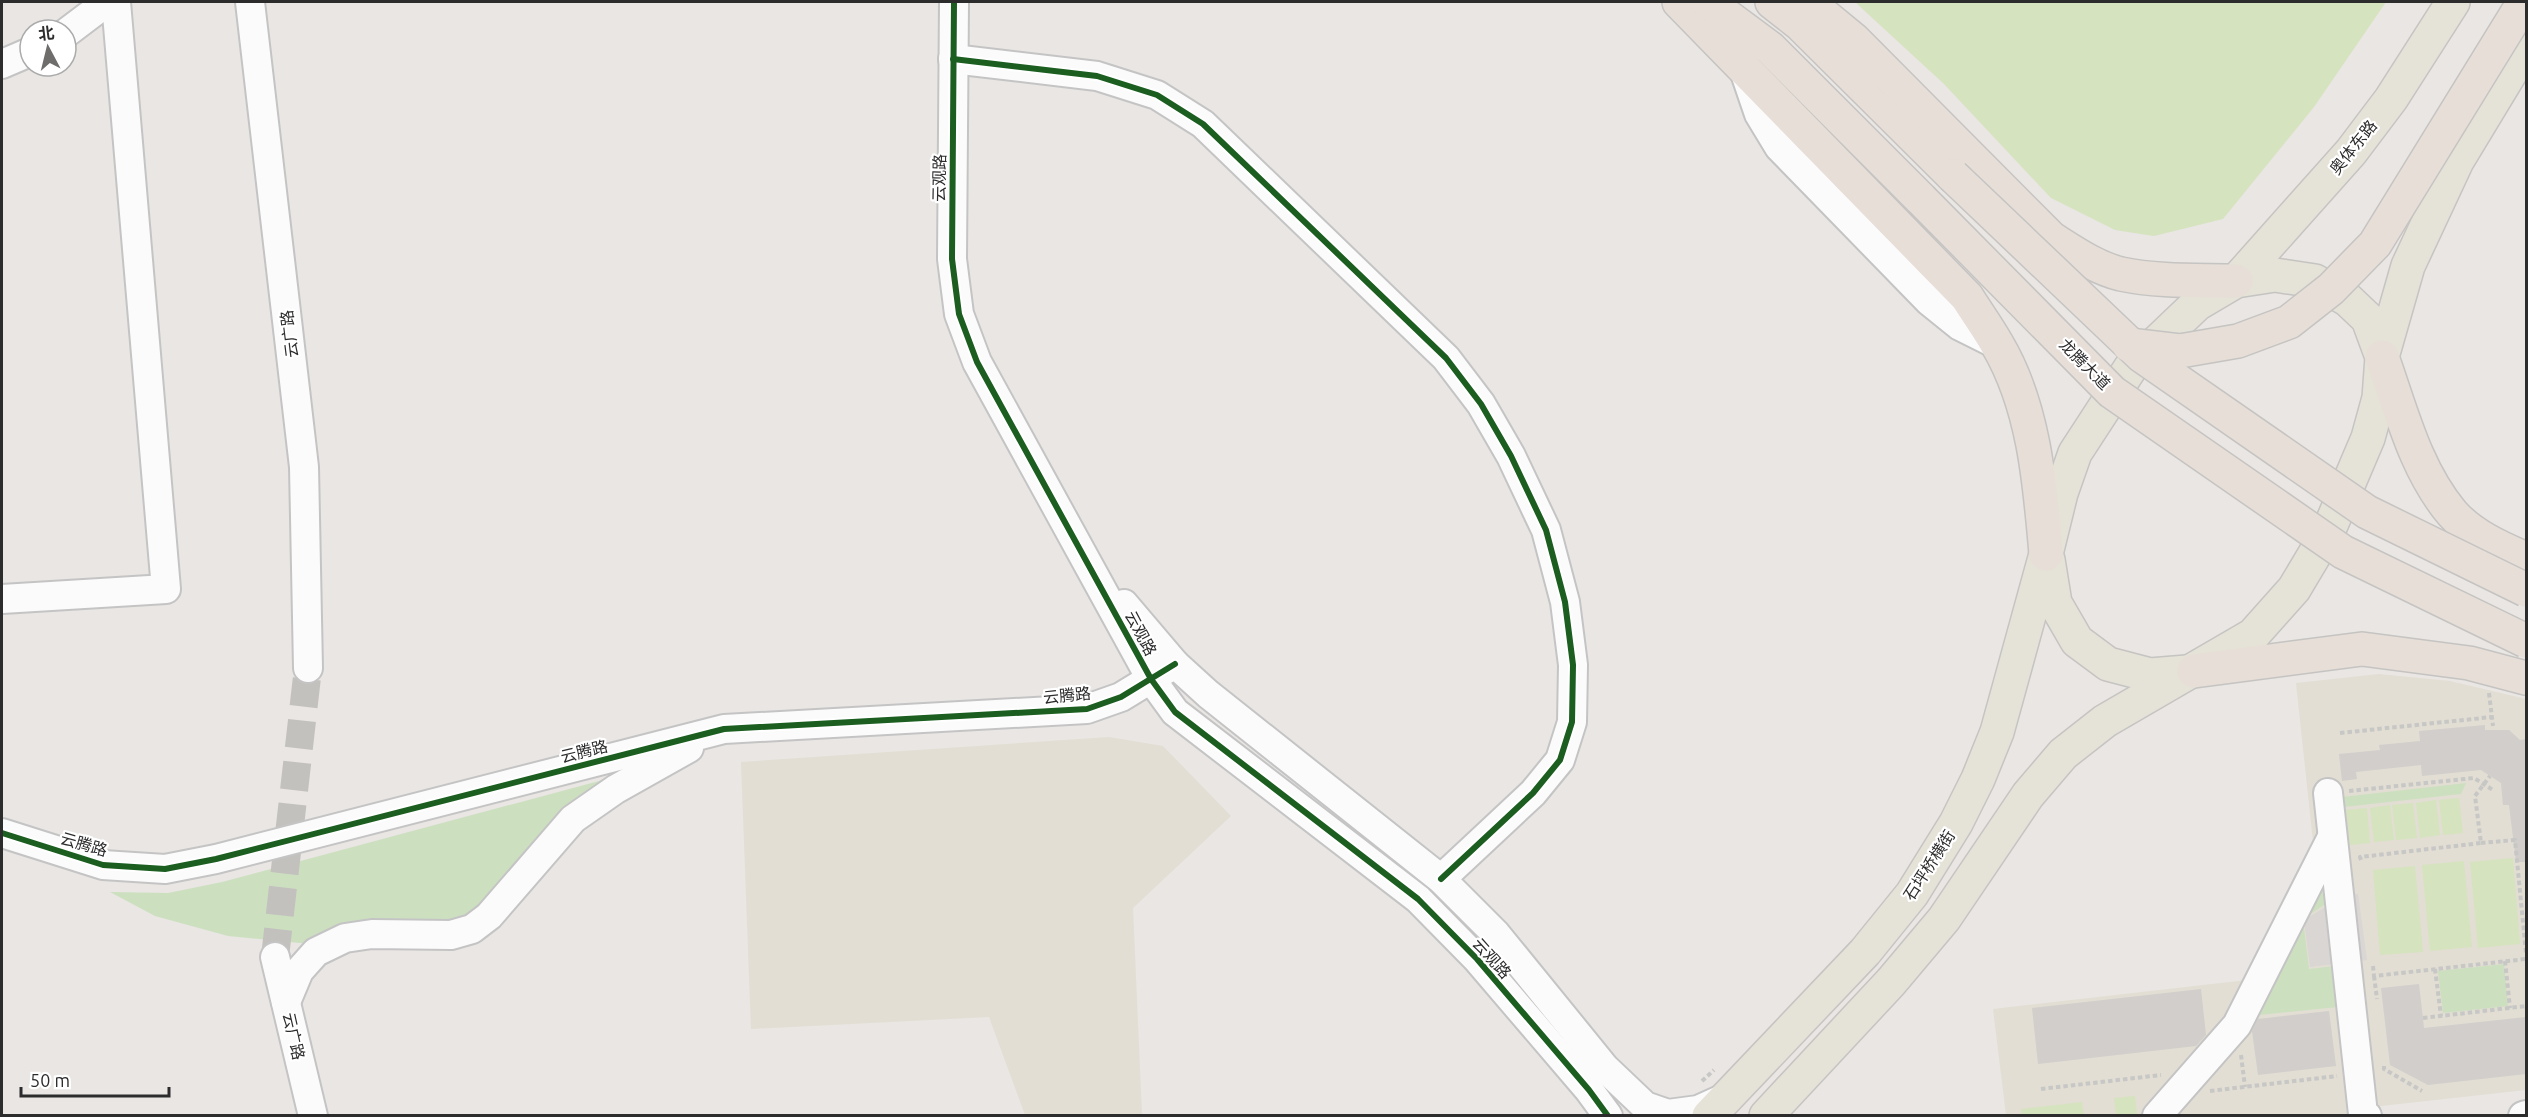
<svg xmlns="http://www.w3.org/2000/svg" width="2528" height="1117" font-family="Ubuntu,'Noto Sans SC',sans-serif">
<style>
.education{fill:#e2ded3}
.green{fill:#cce0c0}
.pitch{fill:#d5e3be}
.plaza{fill:#d9d6d3}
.building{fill:#d1cecc}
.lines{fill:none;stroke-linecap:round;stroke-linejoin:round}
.minor-tunnel{stroke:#c3c1be;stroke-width:28;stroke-dasharray:28 14;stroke-linecap:butt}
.minor-casing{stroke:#c5c4c5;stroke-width:32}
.major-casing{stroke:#c5c4c2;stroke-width:36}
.highway-casing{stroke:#c5c4c2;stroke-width:36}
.path{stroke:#c7c7c6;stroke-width:4;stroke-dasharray:4.5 3;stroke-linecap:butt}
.minor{stroke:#fcfbfb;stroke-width:28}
.major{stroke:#e5e2d7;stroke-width:33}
.highway{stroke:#e6ded7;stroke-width:33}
.highway-bridge-casing{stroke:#c5c4c2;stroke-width:36;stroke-linecap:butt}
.highway-bridge{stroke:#e6ded7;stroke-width:33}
.cycleway-casing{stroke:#fff;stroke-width:10}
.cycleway{stroke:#1b5e20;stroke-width:6}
.labels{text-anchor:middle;stroke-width:4.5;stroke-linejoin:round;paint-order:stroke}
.street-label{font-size:16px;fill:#2c2c2c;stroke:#fff}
</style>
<rect width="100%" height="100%" fill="#e9e6e3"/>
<g class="education">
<polygon points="2379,674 2450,681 2526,699 2526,1090 2354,1109 2354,1116 2006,1115 1993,1009 2256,979 2315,860 2296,683"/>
<polygon points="1109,737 1163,746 1231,816 1133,908 1142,1115 1025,1115 989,1017 751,1029 741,762"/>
</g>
<g class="green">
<polygon points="614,777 468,917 449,922 310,944 228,936 155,916 110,892 168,893 222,882"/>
<polygon points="2466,783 2461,794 2344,807 2352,883 2343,884 2333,798"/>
<polygon points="2331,852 2336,897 2303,919 2309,969 2343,965 2348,1006 2250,1016"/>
<polygon points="2504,964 2508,1006 2443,1013 2438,971"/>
</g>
<g class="pitch">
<polygon points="1855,2 2386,2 2314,107 2223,219 2154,236 2115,230 2051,198 1944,84"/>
<polygon points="2459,798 2463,833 2443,835 2439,800"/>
<polygon points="2436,800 2440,835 2420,838 2416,803"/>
<polygon points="2413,803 2417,838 2396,840 2392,805"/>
<polygon points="2390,805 2394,840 2374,842 2370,808"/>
<polygon points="2367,808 2370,843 2350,845 2346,810"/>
<polygon points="2513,858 2520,944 2478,948 2470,862"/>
<polygon points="2464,861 2472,947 2430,951 2422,865"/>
<polygon points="2415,866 2423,952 2380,955 2373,870"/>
<polygon points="2135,1096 2137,1115 2116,1115 2114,1098"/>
<polygon points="2082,1102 2084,1115 2022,1115 2021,1109"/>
</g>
<polygon class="plaza" points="2358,894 2367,960 2310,967 2304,920 2344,896"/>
<g class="building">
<polygon points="2485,725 2485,730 2509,730 2520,740 2526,739 2526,862 2516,862 2509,805 2503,805 2501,783 2481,770 2422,776 2421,765 2356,772 2357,779 2342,781 2339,754 2380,750 2379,745 2420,741 2419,731"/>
<polygon points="2419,984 2424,1028 2526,1017 2526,1074 2428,1085 2390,1065 2381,988"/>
<polygon points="2201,989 2206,1035 2196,1046 2038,1064 2032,1008"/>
<polygon points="2329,1011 2336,1066 2258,1075 2252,1031 2258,1019"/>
</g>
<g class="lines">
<polyline class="minor-tunnel" points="275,957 308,668"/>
<g class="minor-casing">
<g id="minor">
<polyline points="250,2 304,467 308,668"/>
<polyline points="954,2 952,259 959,314 977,362 1151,679 1175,712 1418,899 1477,959 1589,1090 1608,1116"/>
<polyline points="66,33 107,2"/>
<polyline points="953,59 1097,76 1157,95 1203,124 1446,358 1481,404 1511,456 1546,530 1565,602 1573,665 1572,722 1560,760 1533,793 1441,879"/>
<polyline points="2,64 30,52"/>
<polyline points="1744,70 1759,114 1779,147 1929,301 1960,326 1998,345"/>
<polyline points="2,599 166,589 116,2"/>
<polyline points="1124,604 1175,664 1208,694 1441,879 1496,934 1605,1068 1645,1106 1668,1114 1698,1110 1729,1096"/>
<polyline points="2328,793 2363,1114 2367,1116"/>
<polyline points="2,833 103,865 165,869 216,859 724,729 1087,709 1121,697 1175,664"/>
<polyline points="275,957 313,1116"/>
<polyline points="286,1002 299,971 316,952 345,938 372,934 451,935 472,929 489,916 573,819 616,789 689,748"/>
<polyline points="2157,1116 2237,1025 2332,837"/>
<polyline points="2523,1116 2526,1115"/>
</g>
</g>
<g class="major-casing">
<g id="major">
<polyline points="2236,281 2351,152 2391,99 2453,2"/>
<polyline points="2382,357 2408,266 2457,161 2526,47"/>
<polyline points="2048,560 2055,603 2077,641 2108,664 2150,675 2187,672"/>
<polyline points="1709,1116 1865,952 1912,894 1956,823 1978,779 1997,732 2046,554 2061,493 2075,453 2131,367 2197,304 2236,281 2275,275 2315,281 2348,300 2368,319 2382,357 2379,398 2368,438 2328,532 2294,589 2253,635 2105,721 2063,754 2028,795 1944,919 1891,982 1766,1116"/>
</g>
</g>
<g class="highway-casing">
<g id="highway">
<path d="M 1679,2 L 1967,297 C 1977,313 1988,328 1997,344 C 2034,406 2040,483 2046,554"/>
<polyline points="1708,2 1770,48 1921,199"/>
<polyline points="1772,2 1800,24 1953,176"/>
<path d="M 1808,2 L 1854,40 L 2051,238 C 2073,252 2096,268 2121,274 C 2159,282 2198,280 2236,281"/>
<path d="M 2382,357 C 2401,410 2415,469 2452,513 C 2471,535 2500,548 2526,559"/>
<polyline points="2194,671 2362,649 2469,663 2526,678"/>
</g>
</g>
<g class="path">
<polyline points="2489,693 2493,726"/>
<polyline points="2340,733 2492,717"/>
<polyline points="2349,791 2474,778 2493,790"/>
<polyline points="2481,843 2515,840 2526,953"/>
<polyline points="2361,860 2360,857 2481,843 2475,796 2490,776"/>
<polyline points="2505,961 2510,1008"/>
<polyline points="2373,966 2374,976 2526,959"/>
<polyline points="2435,969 2441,1016"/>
<polyline points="2374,976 2377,999"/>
<polyline points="2423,1018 2526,1006"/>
<polyline points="2241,1055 2245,1087"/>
<polyline points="2384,1066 2384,1069 2422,1091"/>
<polyline points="1702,1081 1714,1070"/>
<polyline points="2041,1089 2161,1075"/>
<polyline points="2210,1091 2337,1076"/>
</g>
<use href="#minor" class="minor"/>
<use href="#major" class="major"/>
<use href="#highway" class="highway"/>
<g class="highway-bridge-casing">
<g id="highway-bridge">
<polyline points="1953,176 2142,356 2367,512 2526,590"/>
<polyline points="1921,199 2112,392 2343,552 2526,641"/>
<polyline points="2129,345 2180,351 2238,341 2289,322 2331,289 2375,244 2524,2"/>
</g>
</g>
<use href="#highway-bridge" class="highway-bridge"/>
<g class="cycleway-casing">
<g id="cycleway">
<polyline points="954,2 952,259 959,314 977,362 1151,679 1175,712 1418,899 1477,959 1589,1090 1608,1116"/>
<polyline points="953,59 1097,76 1157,95 1203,124 1446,358 1481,404 1511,456 1546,530 1565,602 1573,665 1572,722 1560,760 1533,793 1441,879"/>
<polyline points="2,833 103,865 165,869 216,859 724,729 1087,709 1121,697 1175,664"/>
</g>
</g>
<use href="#cycleway" class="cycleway"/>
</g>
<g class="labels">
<g class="street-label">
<text transform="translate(2353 147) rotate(-51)" y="6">奥体东路</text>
<text transform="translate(939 178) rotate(-89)" y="6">云观路</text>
<text transform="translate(289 334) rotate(-97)" y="6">云广路</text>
<text transform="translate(2085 364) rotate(45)" y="6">龙腾大道</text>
<text transform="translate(1141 633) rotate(62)" y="6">云观路</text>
<text transform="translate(1067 695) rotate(-6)" y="6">云腾路</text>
<text transform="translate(584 751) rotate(-14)" y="6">云腾路</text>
<text transform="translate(84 844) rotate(16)" y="6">云腾路</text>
<text transform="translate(1929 865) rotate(-57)" y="6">石坪桥横街</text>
<text transform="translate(1492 958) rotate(48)" y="6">云观路</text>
<text transform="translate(294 1036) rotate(77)" y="6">云广路</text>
</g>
</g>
<rect width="2528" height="1117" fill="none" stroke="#2c2c2c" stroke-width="6"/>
<g transform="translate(48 48) rotate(353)"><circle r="28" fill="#ffffff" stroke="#ababab" stroke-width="1.5"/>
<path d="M0-4.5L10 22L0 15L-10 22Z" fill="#6e6d6c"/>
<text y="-9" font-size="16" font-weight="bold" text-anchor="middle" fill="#2c2c2c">北</text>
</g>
<path d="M21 1087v9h148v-9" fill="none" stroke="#2c2c2c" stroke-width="3"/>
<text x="30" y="1087" font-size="18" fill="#2c2c2c" stroke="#ffffff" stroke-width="4.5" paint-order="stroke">50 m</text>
</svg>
